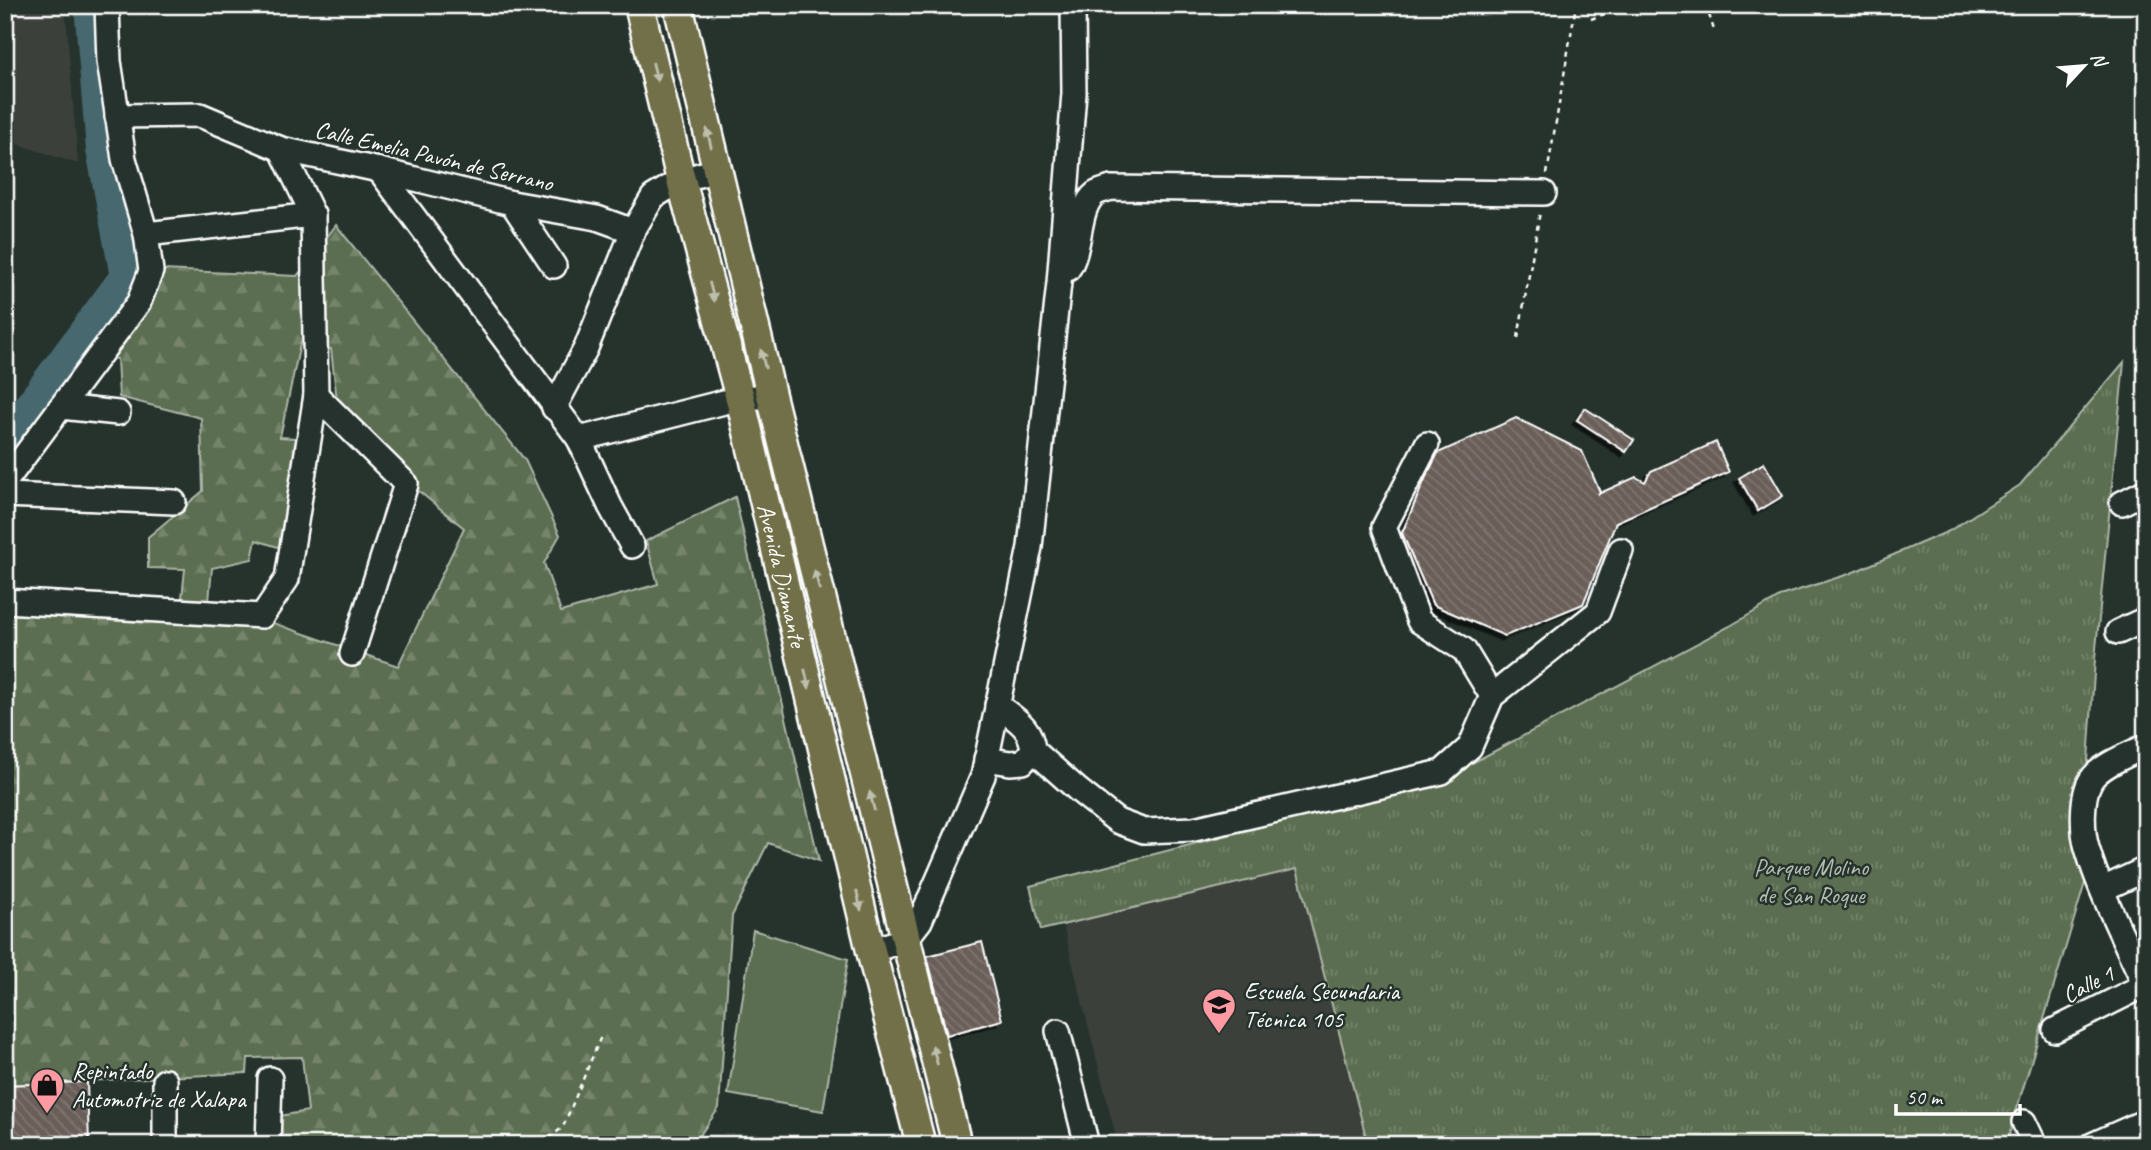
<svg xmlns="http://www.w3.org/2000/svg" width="2151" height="1150" font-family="Caveat,sans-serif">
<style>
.built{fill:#3a403a}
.grass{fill:url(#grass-tufts);stroke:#adb6a8;stroke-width:2}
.forest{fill:url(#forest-firs);stroke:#adb6a8;stroke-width:2;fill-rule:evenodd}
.garden{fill:#5b6e51;stroke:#adb6a8;stroke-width:2}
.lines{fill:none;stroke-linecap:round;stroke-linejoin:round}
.river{stroke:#47686e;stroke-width:30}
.building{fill:url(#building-back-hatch);stroke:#fff;stroke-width:2;filter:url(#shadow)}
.minor-casing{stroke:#fff;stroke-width:28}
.major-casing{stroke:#fff;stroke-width:33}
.path{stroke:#fff;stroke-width:2.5;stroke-dasharray:5 5;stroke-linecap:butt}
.minor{stroke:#26332d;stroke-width:23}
.major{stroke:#71704a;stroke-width:28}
.oneway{fill:#bfbfae}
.labels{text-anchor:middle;stroke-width:5;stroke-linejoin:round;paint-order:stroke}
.street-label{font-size:24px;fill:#fff;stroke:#26332d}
.park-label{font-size:24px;fill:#b5beb1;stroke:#26332d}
.poi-label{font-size:24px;fill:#fff;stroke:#26332d;text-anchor:start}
</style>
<defs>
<pattern id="grass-tufts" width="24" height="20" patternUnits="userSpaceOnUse" patternTransform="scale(1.75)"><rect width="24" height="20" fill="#5b6e51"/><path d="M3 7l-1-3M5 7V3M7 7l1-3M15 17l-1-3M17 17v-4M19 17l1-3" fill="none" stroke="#74846b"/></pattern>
<pattern id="forest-firs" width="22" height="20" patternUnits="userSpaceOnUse" patternTransform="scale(1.75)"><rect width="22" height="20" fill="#5b6e51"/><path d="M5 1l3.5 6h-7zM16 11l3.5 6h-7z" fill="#74846b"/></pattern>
<pattern id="building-back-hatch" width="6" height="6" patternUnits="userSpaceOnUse" patternTransform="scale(1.75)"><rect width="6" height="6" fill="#6a5e59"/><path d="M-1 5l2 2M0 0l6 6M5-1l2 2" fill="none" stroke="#807672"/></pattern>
<filter id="shadow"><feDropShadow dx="-4.5" dy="4.5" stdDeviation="0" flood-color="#0009"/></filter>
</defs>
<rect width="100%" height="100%" fill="#26332d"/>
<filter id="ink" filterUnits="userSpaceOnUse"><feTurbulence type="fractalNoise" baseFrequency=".0143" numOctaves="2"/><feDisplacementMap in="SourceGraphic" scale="14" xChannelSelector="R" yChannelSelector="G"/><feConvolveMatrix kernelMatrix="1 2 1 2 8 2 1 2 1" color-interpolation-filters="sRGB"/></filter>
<g filter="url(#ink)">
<g class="built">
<polygon points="5,5 65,5 78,164 5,140"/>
<polygon points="1305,865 1374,1145 1118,1145 1063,925"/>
</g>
<polygon class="grass" points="2124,362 2095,659 2086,790 2091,863 2006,1145 1368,1145 1297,869 1041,930 1030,886 1411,788 1476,761 1730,626 1783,595 1849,574 1949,531 2020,485"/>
<path class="forest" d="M 336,225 L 525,460 L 560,535 L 544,563 L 561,612 L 658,584 L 646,541 L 735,497 L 819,861 L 768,843 L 732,916 L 719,1108 L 693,1145 L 268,1145 L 268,1118 L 308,1111 L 302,1057 L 248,1058 L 247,1073 L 5,1085 L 5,681 L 8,680 L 5,669 L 5,609 L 181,607 L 185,569 L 148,568 L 148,537 L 203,491 L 201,418 L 119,397 L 117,359 L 89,354 L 140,269 L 297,276 ZM 300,344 L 331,349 L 340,427 L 464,528 L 398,666 L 209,601 L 212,568 L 252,559 L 256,540 L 281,548 L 312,439 L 280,437 Z"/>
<polygon class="garden" points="753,930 848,959 823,1111 728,1094"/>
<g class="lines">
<polyline class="river" points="5,438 125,276 101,150 89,5"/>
</g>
<g class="building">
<polygon points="1585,408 1634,440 1626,452 1577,420"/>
<polygon points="1516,418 1582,451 1600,492 1598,494 1636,477 1645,482 1651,471 1716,442 1729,472 1616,522 1583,604 1505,636 1433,605 1402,533 1425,479 1438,453"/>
<polygon points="1764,463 1783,496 1758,511 1739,478"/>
<polygon points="982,942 1002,1020 947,1035 927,956"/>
<polygon points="87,1082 89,1145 5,1145 5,1085"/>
</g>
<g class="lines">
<g class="minor-casing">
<g id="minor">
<polyline points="117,116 200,115 281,149 379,170 512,203 597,218 633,231"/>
<polyline points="379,170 579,439 610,506 632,546"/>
<polyline points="512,203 554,266"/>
<polyline points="146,234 313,215"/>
<path d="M 1068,269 C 1082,249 1077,208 1095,194 C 1099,191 1106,190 1111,188 L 1544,193"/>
<polyline points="316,395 406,484 352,654"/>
<polyline points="61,407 118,413"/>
<polyline points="554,408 586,348 633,231 653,197 681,180 717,170"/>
<polyline points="579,439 740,398 758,397"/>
<polyline points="1427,444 1384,527 1419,621 1464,650 1492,696"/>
<polyline points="5,482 139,302 151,271 146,234 124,159 109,61 107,5"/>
<polyline points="5,495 174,502"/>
<polyline points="2122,503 2146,491"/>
<polyline points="5,601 262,616 287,579 316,395 313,215 281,149"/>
<polyline points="2118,632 2146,619"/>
<path d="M 2146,746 C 2130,754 2100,765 2091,780 C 2081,796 2082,831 2087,848 C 2101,895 2126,943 2146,987"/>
<polyline points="1033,750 1078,790 1117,821 1144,831 1194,829 1442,772 1470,747 1492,696 1598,612 1621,550"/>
<path d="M 986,759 L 1010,763 L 1023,762 L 1033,750 C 1031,726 1015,719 997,705"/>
<polyline points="2103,889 2146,869"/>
<polyline points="871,951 906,939 920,921 983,776 1030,547 1059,283 1074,93 1073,5"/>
<polyline points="2055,1030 2145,985"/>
<polyline points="1058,1031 1087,1145"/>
<polyline points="165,1081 165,1145"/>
<polyline points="2024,1122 2035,1145"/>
<polyline points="268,1145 270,1079"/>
<polyline points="2092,1145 2146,1121"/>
</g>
</g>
<g class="major-casing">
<g id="major">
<path id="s1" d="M 639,5 L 681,180 L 740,398 L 871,951 L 921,1145"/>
<polyline points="678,5 771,395 957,1145"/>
</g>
</g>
<g class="path">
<polyline points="1706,5 1714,30"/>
<polyline points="1768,5 1769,7"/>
<polyline points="1591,19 1628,5"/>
<polyline points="1547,174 1576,5"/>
<polyline points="1518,338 1540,212"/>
<polyline points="541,1145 563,1127 602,1034"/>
</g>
<use href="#minor" class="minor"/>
<use href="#major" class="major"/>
</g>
<defs><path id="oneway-solid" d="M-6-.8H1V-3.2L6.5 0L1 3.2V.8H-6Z" transform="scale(1.75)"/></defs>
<g class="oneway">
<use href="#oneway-solid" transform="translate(655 72) rotate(76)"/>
<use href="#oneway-solid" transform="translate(709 138) rotate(-103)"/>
<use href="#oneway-solid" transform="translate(712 292) rotate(75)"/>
<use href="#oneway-solid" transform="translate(763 359) rotate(-104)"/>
<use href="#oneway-solid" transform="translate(817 580) rotate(-104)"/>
<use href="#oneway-solid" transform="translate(807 679) rotate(77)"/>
<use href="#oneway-solid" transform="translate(872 801) rotate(-104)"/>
<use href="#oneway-solid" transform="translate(859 901) rotate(77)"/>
<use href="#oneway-solid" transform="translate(935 1055) rotate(-104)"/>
</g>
</g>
<defs>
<g id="school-pin" transform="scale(1.75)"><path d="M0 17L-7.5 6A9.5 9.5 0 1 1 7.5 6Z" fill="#ff9aa2" stroke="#26332d"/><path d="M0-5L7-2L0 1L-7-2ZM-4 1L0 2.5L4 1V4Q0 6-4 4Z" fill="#111"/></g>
<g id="shop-pin" transform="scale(1.75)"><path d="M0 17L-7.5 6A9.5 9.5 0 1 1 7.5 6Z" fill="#ff9aa2" stroke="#26332d"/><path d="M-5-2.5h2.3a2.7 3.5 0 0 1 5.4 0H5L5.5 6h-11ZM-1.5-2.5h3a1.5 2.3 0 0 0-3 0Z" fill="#111"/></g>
</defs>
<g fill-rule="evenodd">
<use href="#school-pin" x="1219" y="1005"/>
<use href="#shop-pin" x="47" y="1085"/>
</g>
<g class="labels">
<g class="street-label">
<text transform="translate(434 156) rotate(13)" y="8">Calle Emelia Pavón de Serrano</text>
<text dy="8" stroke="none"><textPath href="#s1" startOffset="588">Avenida Diamante</textPath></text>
<text transform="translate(2088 984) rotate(-27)" y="8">Calle 1</text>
</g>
<g class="park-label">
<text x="1811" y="875">Parque Molino<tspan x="1811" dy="28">de San Roque</tspan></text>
</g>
<g class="poi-label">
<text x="1244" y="999">Escuela Secundaria<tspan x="1244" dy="28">Técnica 105</tspan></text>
<text x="72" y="1079">Repintado<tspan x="72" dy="28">Automotriz de Xalapa</tspan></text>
</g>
</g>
<rect width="2151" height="1150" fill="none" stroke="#26332d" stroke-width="28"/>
<rect x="14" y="14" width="2123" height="1122" fill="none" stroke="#fff" stroke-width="2.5" filter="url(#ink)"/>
<g transform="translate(2084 66) rotate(64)" stroke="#26332d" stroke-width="5" paint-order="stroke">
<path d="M0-5L12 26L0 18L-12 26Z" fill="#ffffff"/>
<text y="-10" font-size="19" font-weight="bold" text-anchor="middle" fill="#ffffff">N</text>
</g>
<path d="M1896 1104v10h124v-10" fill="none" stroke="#ffffff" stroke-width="3.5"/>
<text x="1906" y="1104" font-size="21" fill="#ffffff" stroke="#26332d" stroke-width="5" paint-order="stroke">50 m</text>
</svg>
